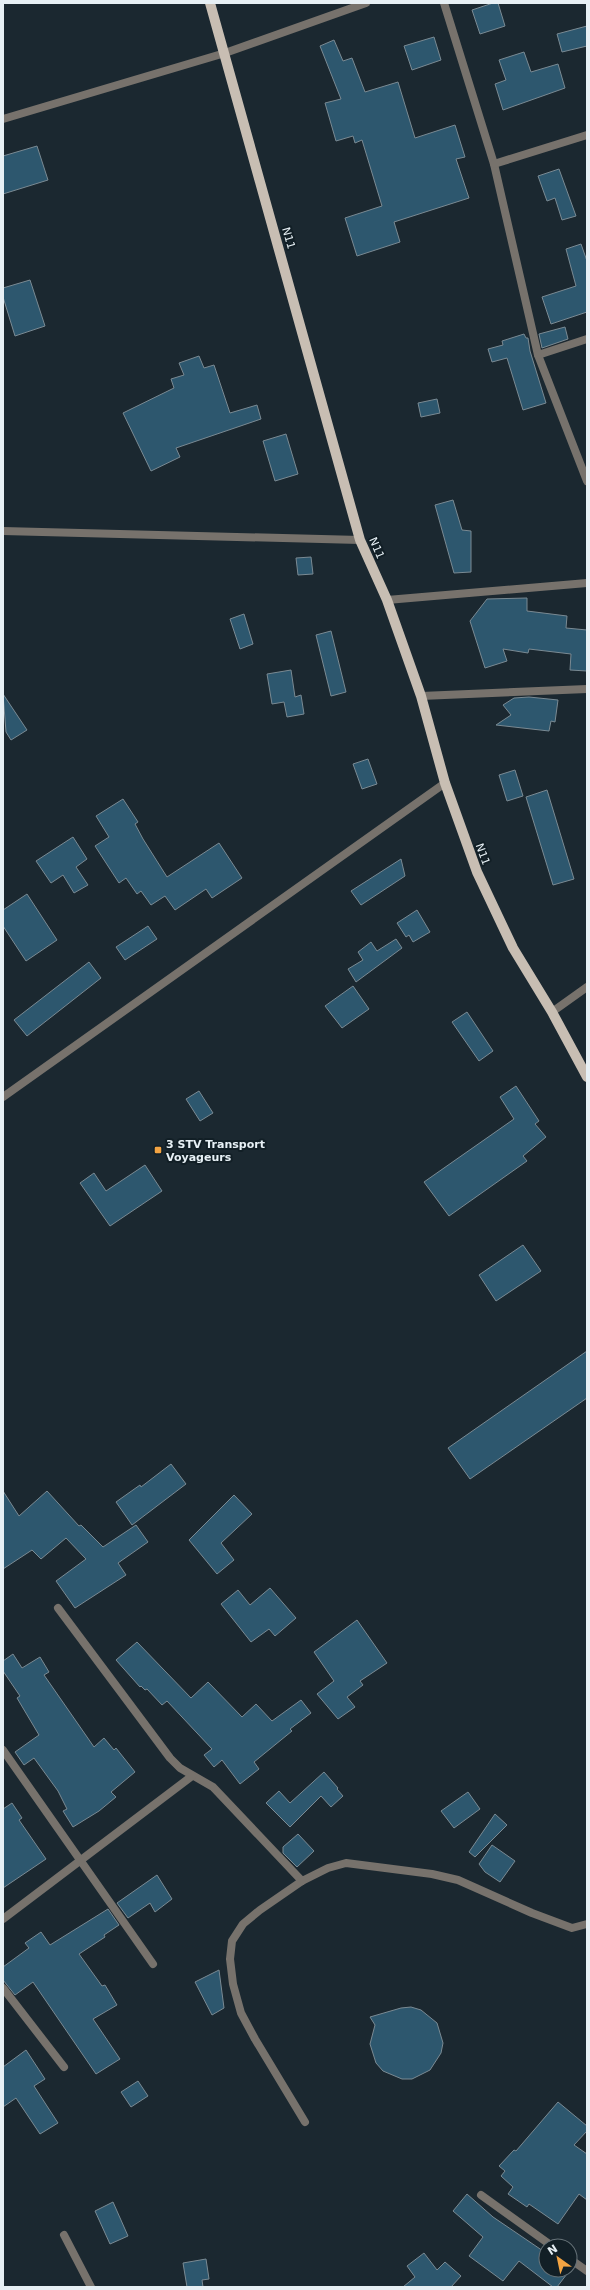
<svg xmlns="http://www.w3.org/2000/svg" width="590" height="2290" font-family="'DejaVu Sans',sans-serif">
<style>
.building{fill:#2d576e;stroke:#7a8a93}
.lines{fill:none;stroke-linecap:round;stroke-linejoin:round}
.minor{stroke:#77726c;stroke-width:8}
.tertiary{stroke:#77726c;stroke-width:8}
.primary{stroke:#c8beb3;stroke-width:10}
.poi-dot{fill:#f3a443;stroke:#121f26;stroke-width:1.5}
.labels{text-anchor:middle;stroke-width:4;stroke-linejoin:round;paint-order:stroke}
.street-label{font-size:11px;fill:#e7f0f5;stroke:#121f26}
.poi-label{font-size:11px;font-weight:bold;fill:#e7f0f5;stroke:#121f26;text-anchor:start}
</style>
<rect width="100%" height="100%" fill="#1b2830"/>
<g class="building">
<polygon points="493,3 498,3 505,26 480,34 472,10"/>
<polygon points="587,26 587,46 562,52 557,34"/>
<polygon points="434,37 441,60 412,70 404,46"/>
<polygon points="334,40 343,61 352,58 365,92 398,82 415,138 455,125 465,157 456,159 469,198 394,222 400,242 357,256 345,218 382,206 362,140 355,143 353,136 336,141 325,103 341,99 320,46"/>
<polygon points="524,52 531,72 558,64 565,88 503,110 495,84 506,80 499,60"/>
<polygon points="37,146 48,180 3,194 3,156"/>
<polygon points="559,169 576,216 562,220 555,198 547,201 538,176"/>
<polygon points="581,244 587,261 587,312 551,324 542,297 576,286 566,249"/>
<polygon points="30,280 45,326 15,336 3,297 3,288"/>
<polygon points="565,327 568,339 542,348 539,334"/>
<polygon points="524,334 526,338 528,338 530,351 546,403 523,410 507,358 492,362 488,349 503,345 502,341"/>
<polygon points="199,356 204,368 214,365 230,413 257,405 261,419 176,448 180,457 151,471 123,413 174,388 171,379 184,375 179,363"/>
<polygon points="437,399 440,413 421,417 418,403"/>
<polygon points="286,434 298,474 275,481 263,441"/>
<polygon points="453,500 462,530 471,531 471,572 454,573 435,505"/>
<polygon points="311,557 313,574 298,575 296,558"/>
<polygon points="527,598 527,611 567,616 566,628 587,630 587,671 570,670 571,654 529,649 528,653 503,649 507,661 485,668 470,621 487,599"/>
<polygon points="244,614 253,644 240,649 230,619"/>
<polygon points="331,631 346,692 331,696 316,635"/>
<polygon points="291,670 295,697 301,695 304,714 287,717 284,702 272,704 267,674"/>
<polygon points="3,694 27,730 11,740 6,732"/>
<polygon points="529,697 558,700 555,722 551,721 549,731 496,725 511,715 503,705 514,698"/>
<polygon points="368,759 377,784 362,789 353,764"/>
<polygon points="515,770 523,796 507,801 499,775"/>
<polygon points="547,790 574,879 553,885 526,797"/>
<polygon points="123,799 138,822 135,824 143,839 167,877 219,843 242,878 212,898 206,889 175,910 165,896 151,905 141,891 137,894 126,878 119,883 95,846 109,837 96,816"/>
<polygon points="73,837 87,859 76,867 88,885 74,893 63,875 51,883 36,861"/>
<polygon points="401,859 405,876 361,905 351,891"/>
<polygon points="27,894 57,940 26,961 3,926 3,910"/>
<polygon points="417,910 430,932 413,942 409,935 406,937 397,923"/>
<polygon points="148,926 157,939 125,960 116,947"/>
<polygon points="396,939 402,948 356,982 348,969 363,960 358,952 371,942 377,951"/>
<polygon points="89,962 101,978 27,1036 14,1020"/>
<polygon points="353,986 369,1009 342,1028 325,1006"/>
<polygon points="467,1012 493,1051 479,1061 452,1022"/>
<polygon points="516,1086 539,1121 535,1124 546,1137 523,1156 527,1161 449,1216 424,1182 514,1119 500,1097"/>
<polygon points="199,1091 213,1113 200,1121 186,1099"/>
<polygon points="145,1165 162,1191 110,1226 80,1183 94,1173 106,1191"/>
<polygon points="523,1245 541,1271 496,1301 479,1275"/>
<polygon points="587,1351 587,1398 470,1479 448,1448"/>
<polygon points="171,1464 186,1484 132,1525 116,1502 140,1485 141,1487"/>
<polygon points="3,1491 19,1516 47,1491 79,1526 81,1525 103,1547 136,1525 148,1542 118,1563 126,1575 75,1608 56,1581 86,1559 66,1538 41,1559 32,1550 3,1569"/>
<polygon points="234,1495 252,1514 221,1543 234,1560 217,1574 189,1540"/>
<polygon points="270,1588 296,1618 275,1636 269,1629 251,1642 221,1604 238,1590 250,1605"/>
<polygon points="357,1620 387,1663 360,1681 363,1685 347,1697 355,1707 338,1719 317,1694 334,1681 314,1652"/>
<polygon points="137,1642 191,1698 208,1682 242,1717 256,1704 272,1721 301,1700 311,1713 290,1729 292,1731 254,1762 259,1769 240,1784 222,1760 214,1767 204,1755 212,1749 167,1701 162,1705 147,1689 145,1690 141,1686 140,1687 116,1660"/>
<polygon points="13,1654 22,1668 40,1657 49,1672 44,1675 94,1747 104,1738 114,1750 116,1748 135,1772 111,1792 116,1797 99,1811 73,1827 63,1811 67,1809 58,1791 34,1758 24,1765 15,1752 39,1735 17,1698 20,1696 3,1671 3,1661"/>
<polygon points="324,1772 338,1788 337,1789 343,1796 331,1807 321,1796 290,1827 266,1803 279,1791 290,1803"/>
<polygon points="468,1792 480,1809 454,1828 441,1811"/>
<polygon points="12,1803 22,1818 19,1820 46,1859 3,1888 3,1809"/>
<polygon points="495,1814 507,1825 475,1857 469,1852"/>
<polygon points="298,1834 314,1851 297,1867 283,1853 283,1847"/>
<polygon points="492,1845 515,1861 500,1882 485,1872 479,1864"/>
<polygon points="157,1875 172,1899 155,1912 150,1903 128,1918 117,1903"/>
<polygon points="108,1909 119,1925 104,1935 105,1937 79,1954 102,1986 105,1985 117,2005 93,2019 120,2059 96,2074 33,1982 15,1995 3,1980 3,1967 29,1948 25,1943 41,1932 50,1945"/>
<polygon points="219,1970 224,2008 212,2015 195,1982"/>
<polygon points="411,2007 421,2010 437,2023 443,2043 441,2053 430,2070 412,2079 402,2079 383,2071 376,2063 370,2044 375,2025 370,2017 401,2008"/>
<polygon points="26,2050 45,2079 34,2086 58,2123 40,2134 16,2098 3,2107 3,2067"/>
<polygon points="138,2081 148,2096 131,2107 121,2092"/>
<polygon points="558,2102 587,2126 587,2131 574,2145 587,2154 587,2200 579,2194 558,2224 529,2204 527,2207 508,2194 513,2187 501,2176 505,2171 499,2166 514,2150 516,2151"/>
<polygon points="467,2194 493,2217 546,2253 546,2270 570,2270 557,2287 553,2287 519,2261 503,2281 469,2256 483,2237 453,2211"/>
<polygon points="113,2202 128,2236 110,2244 95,2211"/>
<polygon points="424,2253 437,2270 445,2262 461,2276 451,2287 403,2287 415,2277 407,2266"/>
<polygon points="206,2259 209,2279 202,2280 203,2287 187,2287 183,2263"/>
</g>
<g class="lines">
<g class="minor">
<polyline points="444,3 494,164 538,355 587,481"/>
<polyline points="3,119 225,53 366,3"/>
<polyline points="494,164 587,135"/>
<polyline points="538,355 587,339"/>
<polyline points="3,531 360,540"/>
<polyline points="421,696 587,689"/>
<polyline points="552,1012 587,987"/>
<polyline points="3,1097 445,783"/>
<polyline points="58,1608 170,1758 180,1768 213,1787 302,1881"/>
<polyline points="3,1750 153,1964"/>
<polyline points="3,1919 192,1776"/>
<polyline points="3,1988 64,2067"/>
<polyline points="305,2122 255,2039 241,2013 233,1984 230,1959 232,1941 243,1924 260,1910 302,1881 328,1868 346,1863 432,1874 458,1880 532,1913 572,1928 587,1924"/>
<polyline points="481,2195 552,2246"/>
<polyline points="64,2235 91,2287"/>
<polyline points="570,2259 587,2271"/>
</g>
<polyline class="tertiary" points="387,600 587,583"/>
<polyline class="primary" points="210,3 360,540 387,600 421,696 445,783 477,872 513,948 552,1012 587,1077"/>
</g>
<rect class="poi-dot" x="154" y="1146" width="8" height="8" rx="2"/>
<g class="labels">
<g class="street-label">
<text transform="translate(289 238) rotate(74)" y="4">N11</text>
<text transform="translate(377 548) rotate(67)" y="4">N11</text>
<text transform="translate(483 854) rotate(70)" y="4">N11</text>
</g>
<g class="poi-label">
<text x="166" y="1148">3 STV Transport<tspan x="166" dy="13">Voyageurs</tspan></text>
</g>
</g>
<rect width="590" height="2290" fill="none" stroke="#e7f0f5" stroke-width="8"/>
<g transform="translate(558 2258) rotate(327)"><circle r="19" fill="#121f26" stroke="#677379"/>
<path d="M0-3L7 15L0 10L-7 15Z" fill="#f3a443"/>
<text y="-6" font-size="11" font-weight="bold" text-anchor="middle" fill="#e7f0f5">N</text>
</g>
</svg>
